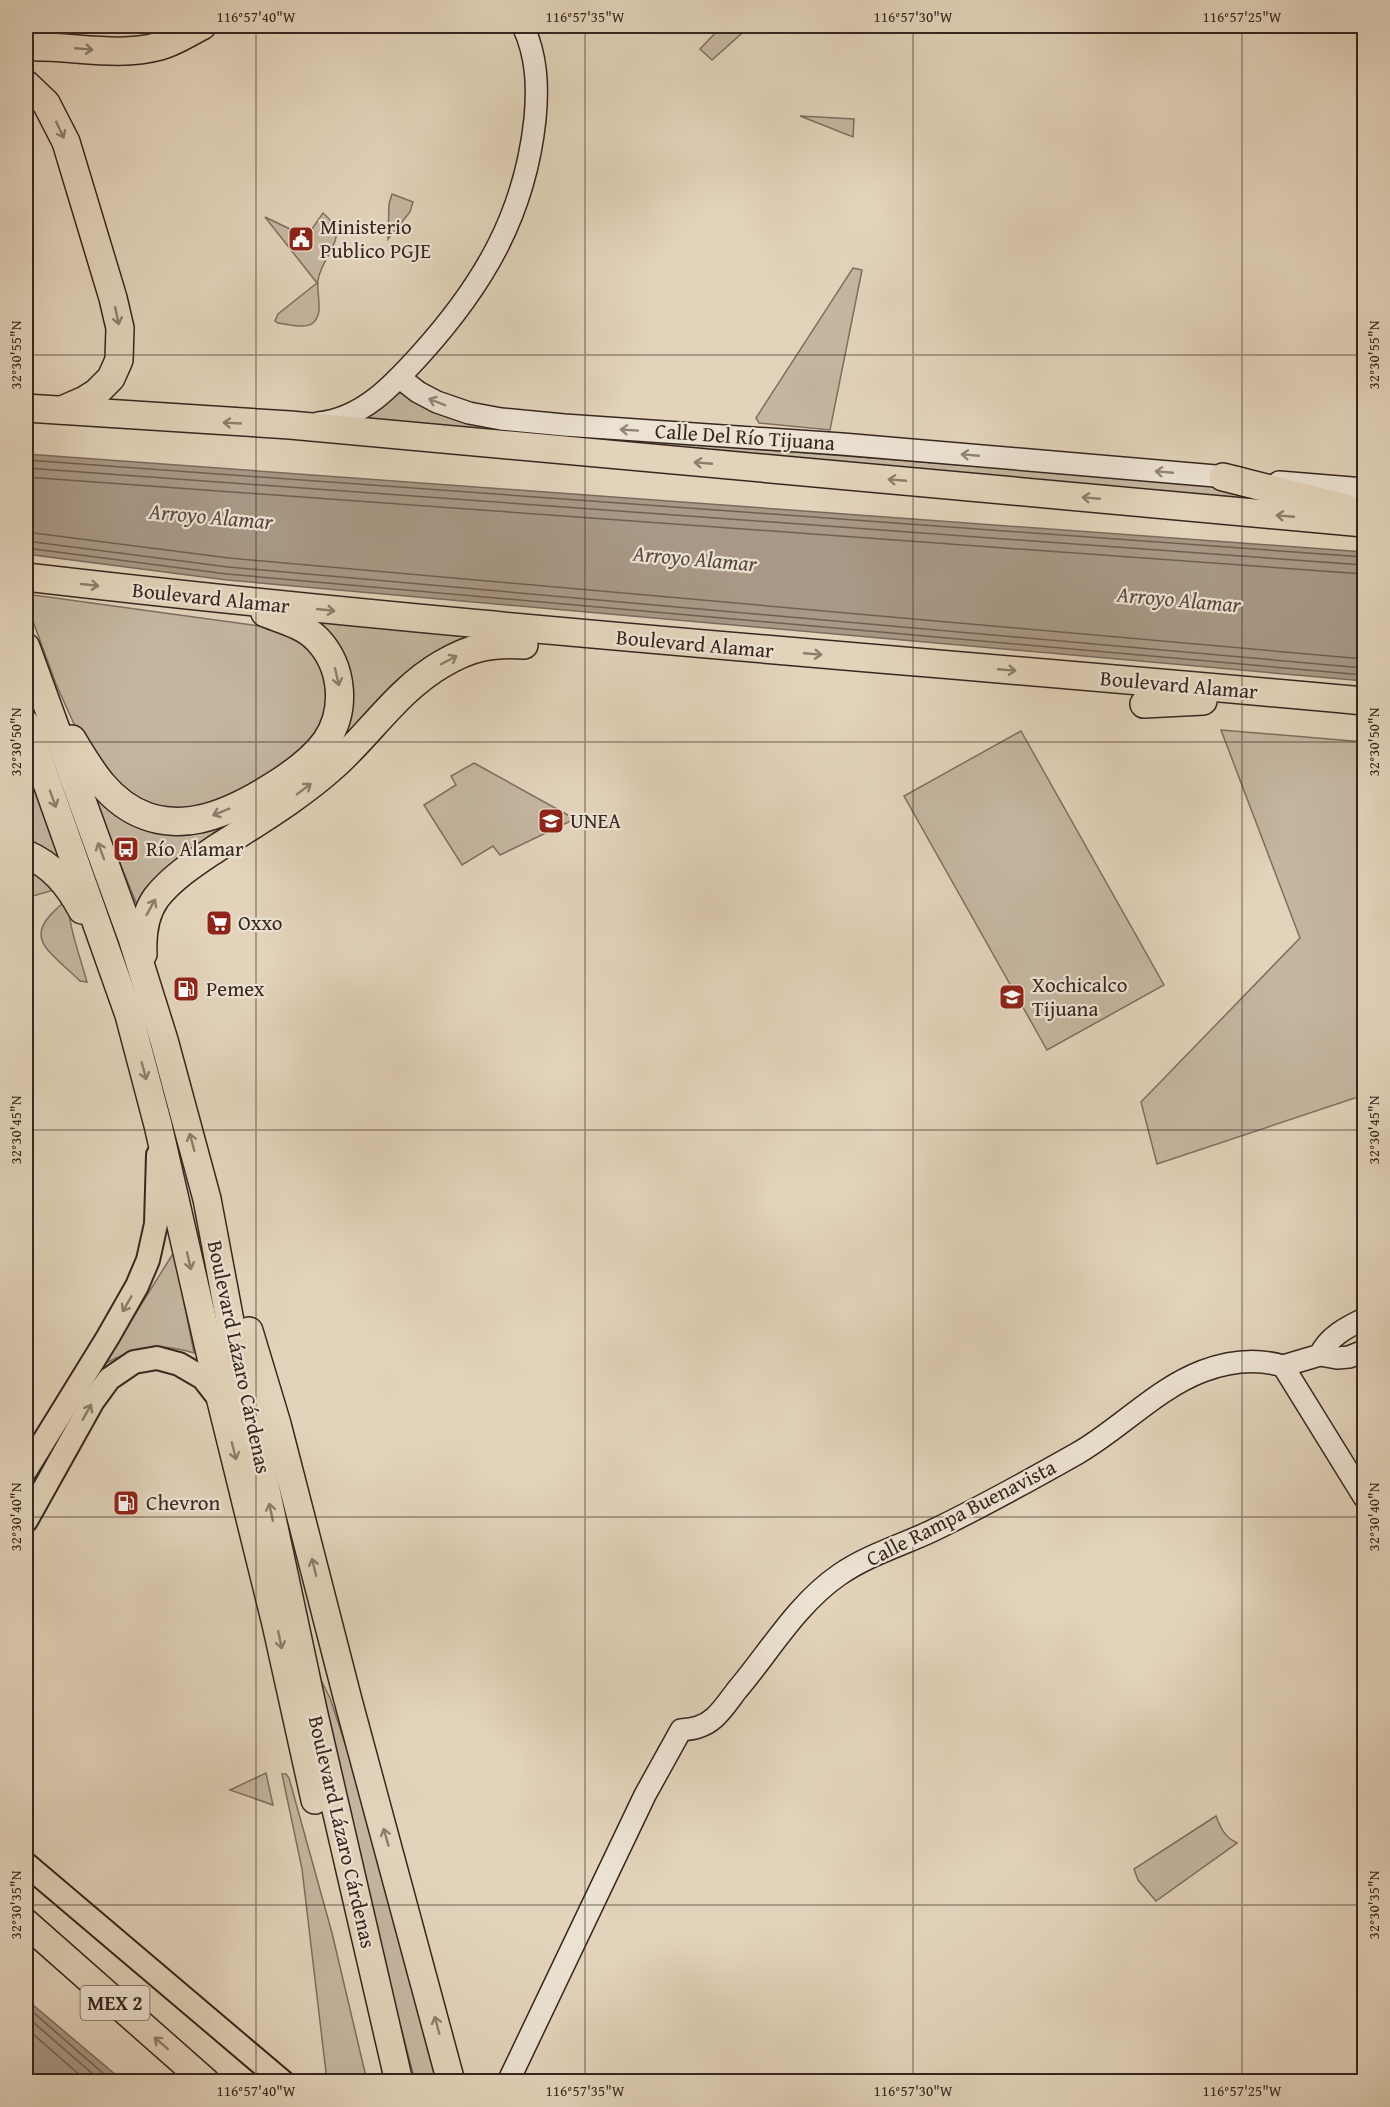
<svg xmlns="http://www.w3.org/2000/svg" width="1390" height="2107" font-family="'Gentium Book Plus',serif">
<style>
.green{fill:#c5b6a0;stroke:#7e6e60;stroke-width:1.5}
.water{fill:#a89885;stroke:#7b6a5c;stroke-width:1.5}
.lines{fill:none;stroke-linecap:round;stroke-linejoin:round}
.shore{stroke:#705f52;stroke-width:1.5}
.secondary-casing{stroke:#37261f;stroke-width:24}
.primary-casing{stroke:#37261f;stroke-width:26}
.highway-casing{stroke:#37261f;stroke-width:30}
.secondary{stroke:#ece2d2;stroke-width:21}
.primary{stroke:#e2d3ba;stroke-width:22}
.highway{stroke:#e2d3ba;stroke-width:27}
.oneway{stroke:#8c7c6c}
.oneway2{stroke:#928478}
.ticks{fill:none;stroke:#37261f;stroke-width:1.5;stroke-opacity:0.45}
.labels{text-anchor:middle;stroke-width:4.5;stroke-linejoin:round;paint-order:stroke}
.shield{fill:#ece2d2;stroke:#6d5e55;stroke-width:1.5}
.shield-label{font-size:20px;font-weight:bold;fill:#37261f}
.poi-label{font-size:21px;fill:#37261f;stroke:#ece2d2;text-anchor:start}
.street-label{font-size:21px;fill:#37261f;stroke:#ece2d2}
.water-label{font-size:22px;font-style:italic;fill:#59483e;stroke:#ece2d2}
.neatline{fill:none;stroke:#37261f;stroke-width:2}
.ticks-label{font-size:15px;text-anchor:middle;fill:#37261f}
</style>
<rect width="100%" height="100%" fill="#e2d3ba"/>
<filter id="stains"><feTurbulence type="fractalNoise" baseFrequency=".00333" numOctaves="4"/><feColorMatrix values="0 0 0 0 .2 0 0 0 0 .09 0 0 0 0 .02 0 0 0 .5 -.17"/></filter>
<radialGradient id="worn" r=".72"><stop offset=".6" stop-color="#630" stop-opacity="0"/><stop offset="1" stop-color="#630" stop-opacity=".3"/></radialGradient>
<g class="green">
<polygon points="722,26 750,26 712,60 700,49"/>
<polygon points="800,116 854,119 853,137"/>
<polygon points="392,194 413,202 410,212 388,239 389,204"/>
<path d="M 323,213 C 330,219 338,227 336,237 C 335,248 320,265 318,280 C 316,293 324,312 314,322 C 306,330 288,324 278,323 L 275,321 L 278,314 L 317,283 L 265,217 L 294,231 L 305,239 Z"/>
<polygon points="853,268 862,270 830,430 759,423 756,418"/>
<polygon points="398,385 411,400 441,415 515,430 1226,486 1285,503 348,425"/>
<polygon points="26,594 282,629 294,635 319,658 331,694 317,743 218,808 173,815 120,795 88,755 56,684 26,602"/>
<polygon points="300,619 490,638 375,713 140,912 92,795 103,805 187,832 344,725"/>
<polygon points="1221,730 1364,742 1364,1095 1157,1164 1141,1102 1300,938"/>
<polygon points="1021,731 1164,985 1047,1050 904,796"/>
<polygon points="26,755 67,868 26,842"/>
<polygon points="474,763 575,819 500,855 493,846 462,865 424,805 456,785 451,776"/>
<polygon points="26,867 33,870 54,890 26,898"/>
<path d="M 67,900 C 70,931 79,953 87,982 L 80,981 C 46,948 19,937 67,900 Z"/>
<path d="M 174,1252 L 194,1353 C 160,1342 136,1347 104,1364 Z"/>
<polygon points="321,1680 330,1698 351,1762 439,2081 415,2081 339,1791 328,1739"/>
<polygon points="266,1773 273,1805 230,1790"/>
<polygon points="282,1774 286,1774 289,1778 332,1933 367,2081 327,2081 302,1869"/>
<path d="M 1216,1816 C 1221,1829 1225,1837 1237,1843 L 1156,1901 L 1138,1880 L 1134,1869 Z"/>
</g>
<g class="water">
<polygon points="26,454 1364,552 1364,681 227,580 26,554"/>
<polygon points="26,1999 123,2081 26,2081"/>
</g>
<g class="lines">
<g class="shore">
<polyline points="26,460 1364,557"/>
<polyline points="26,468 1364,565"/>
<polyline points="26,477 1364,574"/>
<polyline points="26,532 229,558 1364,659"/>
<polyline points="26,541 228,567 1364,668"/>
<polyline points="26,548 227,574 1364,675"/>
<polyline points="26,2006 113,2082"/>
<polyline points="26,2016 102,2082"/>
<polyline points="26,2028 88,2082"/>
</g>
<g class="secondary-casing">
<g id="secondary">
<polyline points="400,378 418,392 437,402 469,413 501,419 564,425 842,444 1239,478"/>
<path d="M 318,423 C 362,419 393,385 421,354 C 484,284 525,214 535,119 C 538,87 537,56 523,26"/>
<polyline points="1279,482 1364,489"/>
<path d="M 1320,1355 C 1328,1337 1347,1327 1364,1319"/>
<polyline points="1283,1366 1364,1497"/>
<polyline points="1283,1366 1320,1355 1337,1358 1349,1357 1364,1351"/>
<path d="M 508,2082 L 645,1795 L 681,1730 C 693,1729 704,1727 714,1718 C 723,1710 730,1699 737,1690 C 770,1651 797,1604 839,1575 C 869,1554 906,1544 938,1528 C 985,1505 1032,1479 1078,1453 C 1121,1428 1156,1389 1203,1371 C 1230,1361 1256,1358 1283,1366"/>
</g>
</g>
<g class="primary-casing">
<g id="primary">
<polyline points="26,1470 108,1337 137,1286 148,1260 156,1224 158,1155"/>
<polyline points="26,1521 93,1401 109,1379 134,1362 157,1358 179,1364 203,1378 221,1401"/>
<polyline points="26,1864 283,2082"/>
</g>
</g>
<g class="highway-casing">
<g id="highway">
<path d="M 26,47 C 70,45 117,58 160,46 C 175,42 188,33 202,26"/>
<polyline points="26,84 46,103 66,142 113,298 120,328 119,360 111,378 96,393 85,400 62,410"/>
<polyline points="26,408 290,425 1364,523"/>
<polyline points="1223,477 1346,508"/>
<path d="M 26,577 C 471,629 918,660 1364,701"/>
<polyline points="26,647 132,938 164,1040 207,1199 230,1321 313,1710 399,2082"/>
<polyline points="1144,704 1203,701"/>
<polyline points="26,724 129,1015 158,1125 221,1401 276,1624 315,1800"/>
<path d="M 72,739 C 91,771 110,803 146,816 C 162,822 183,823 200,819 C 238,811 304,772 326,741 C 347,710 343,667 318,640 C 304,625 283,620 265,613"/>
<path d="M 26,854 C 52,865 68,884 82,910"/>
<path d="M 143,954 C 142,934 144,915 156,898 C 173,876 198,861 220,846 C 259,821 301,796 336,764 C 372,731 399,689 442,664 C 471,647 491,643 524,645"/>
<polyline points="249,1331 277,1424 348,1700 451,2082"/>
<polyline points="26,1923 206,2082"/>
</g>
</g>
<use href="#secondary" class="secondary"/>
<use href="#primary" class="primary"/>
<use href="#highway" class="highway"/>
</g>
<defs><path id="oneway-shaft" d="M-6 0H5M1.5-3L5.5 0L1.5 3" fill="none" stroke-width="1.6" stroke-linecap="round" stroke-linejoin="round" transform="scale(1.5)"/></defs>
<g class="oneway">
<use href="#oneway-shaft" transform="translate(84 49) rotate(5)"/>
<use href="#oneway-shaft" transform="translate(60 130) rotate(65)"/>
<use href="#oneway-shaft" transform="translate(117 316) rotate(78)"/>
<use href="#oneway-shaft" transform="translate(232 423) rotate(-177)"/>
<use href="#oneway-shaft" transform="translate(703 463) rotate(-175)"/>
<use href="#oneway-shaft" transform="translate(897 480) rotate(-175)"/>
<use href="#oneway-shaft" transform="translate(1091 498) rotate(-175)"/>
<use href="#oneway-shaft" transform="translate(1285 516) rotate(-175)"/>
<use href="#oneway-shaft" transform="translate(90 585) rotate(6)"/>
<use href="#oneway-shaft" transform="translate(326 610) rotate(6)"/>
<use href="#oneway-shaft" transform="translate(813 654) rotate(5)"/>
<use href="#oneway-shaft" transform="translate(449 660) rotate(-28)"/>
<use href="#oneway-shaft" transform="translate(1007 670) rotate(5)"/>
<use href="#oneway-shaft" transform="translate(337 677) rotate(77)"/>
<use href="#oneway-shaft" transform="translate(304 789) rotate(-37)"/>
<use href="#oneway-shaft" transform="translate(53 799) rotate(70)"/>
<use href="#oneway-shaft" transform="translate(221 812) rotate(158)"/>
<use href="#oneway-shaft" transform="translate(101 851) rotate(-110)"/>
<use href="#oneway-shaft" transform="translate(151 907) rotate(-61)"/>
<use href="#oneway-shaft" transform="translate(144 1071) rotate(75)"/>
<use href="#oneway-shaft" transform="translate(192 1142) rotate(-105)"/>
<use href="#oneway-shaft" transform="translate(189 1261) rotate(77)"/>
<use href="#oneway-shaft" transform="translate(127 1304) rotate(120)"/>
<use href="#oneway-shaft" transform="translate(87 1412) rotate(-61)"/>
<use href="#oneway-shaft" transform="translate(234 1451) rotate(76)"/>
<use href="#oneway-shaft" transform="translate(271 1512) rotate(-102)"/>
<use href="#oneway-shaft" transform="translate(314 1567) rotate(-104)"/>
<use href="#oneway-shaft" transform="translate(280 1640) rotate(78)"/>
<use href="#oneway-shaft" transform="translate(386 1837) rotate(-106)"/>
<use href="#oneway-shaft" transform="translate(437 2025) rotate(-105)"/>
<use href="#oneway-shaft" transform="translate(161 2043) rotate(-139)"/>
</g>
<g class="oneway2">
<use href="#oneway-shaft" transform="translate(437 402) rotate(-158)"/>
<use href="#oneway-shaft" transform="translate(629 430) rotate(-176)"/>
<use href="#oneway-shaft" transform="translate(970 455) rotate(-175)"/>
<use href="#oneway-shaft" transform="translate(1164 472) rotate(-175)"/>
</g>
<path class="ticks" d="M 256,26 L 256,2082M 585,26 L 585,2082M 913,26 L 913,2082M 1242,26 L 1242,2082M 26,355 L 1364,355M 26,742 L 1364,742M 26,1130 L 1364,1130M 26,1517 L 1364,1517M 26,1905 L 1364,1905"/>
<defs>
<g id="civic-square" transform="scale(1.35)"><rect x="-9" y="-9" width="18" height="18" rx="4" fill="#8f2418" stroke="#ece2d2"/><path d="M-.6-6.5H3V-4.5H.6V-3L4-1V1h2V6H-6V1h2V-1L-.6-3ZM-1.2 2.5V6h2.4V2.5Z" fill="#fff"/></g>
<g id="university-square" transform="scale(1.35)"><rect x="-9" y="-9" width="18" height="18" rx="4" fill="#8f2418" stroke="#ece2d2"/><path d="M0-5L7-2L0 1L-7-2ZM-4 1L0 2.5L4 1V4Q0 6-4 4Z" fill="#fff"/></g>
<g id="bus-square" transform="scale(1.35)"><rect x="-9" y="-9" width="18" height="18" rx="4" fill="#8f2418" stroke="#ece2d2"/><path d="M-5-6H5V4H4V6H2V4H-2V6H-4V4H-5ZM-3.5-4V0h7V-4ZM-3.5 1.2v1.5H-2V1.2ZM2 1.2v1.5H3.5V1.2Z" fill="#fff"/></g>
<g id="supermarket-square" transform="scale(1.35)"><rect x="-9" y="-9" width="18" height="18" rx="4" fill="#8f2418" stroke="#ece2d2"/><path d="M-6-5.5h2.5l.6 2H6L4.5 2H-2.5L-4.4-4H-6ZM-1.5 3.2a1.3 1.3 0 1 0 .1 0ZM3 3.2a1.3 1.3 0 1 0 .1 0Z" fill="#fff"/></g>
<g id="fuel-square" transform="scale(1.35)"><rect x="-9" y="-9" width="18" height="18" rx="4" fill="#8f2418" stroke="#ece2d2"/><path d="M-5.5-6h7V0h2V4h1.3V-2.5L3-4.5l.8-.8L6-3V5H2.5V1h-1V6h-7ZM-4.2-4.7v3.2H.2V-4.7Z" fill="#fff"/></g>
</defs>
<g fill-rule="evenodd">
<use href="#civic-square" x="301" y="239"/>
<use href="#university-square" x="551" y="821"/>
<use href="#bus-square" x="126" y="849"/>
<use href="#supermarket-square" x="219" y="923"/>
<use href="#fuel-square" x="186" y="989"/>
<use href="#university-square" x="1012" y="997"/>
<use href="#fuel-square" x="126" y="1503"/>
</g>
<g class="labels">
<rect class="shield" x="80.5" y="1986" width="69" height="34" rx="4.5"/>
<g class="shield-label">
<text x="115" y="2010">MEX 2</text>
</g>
<g class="poi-label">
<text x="320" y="234">Ministerio<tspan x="320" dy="24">Publico PGJE</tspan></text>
<text x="570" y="828">UNEA</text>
<text x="146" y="856">Río Alamar</text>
<text x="238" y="930">Oxxo</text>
<text x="1032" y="992">Xochicalco<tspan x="1032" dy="24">Tijuana</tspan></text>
<text x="206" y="996">Pemex</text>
<text x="146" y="1510">Chevron</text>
</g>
<g class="street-label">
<text transform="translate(745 437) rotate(4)" y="7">Calle Del Río Tijuana</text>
<text transform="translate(211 598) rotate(6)" y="7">Boulevard Alamar</text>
<text transform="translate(695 644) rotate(5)" y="7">Boulevard Alamar</text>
<text transform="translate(1179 685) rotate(5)" y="7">Boulevard Alamar</text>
<text transform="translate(239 1357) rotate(78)" y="7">Boulevard Lázaro Cárdenas</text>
<text transform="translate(961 1513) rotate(-27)" y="7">Calle Rampa Buenavista</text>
<text transform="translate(342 1832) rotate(77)" y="7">Boulevard Lázaro Cárdenas</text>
</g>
<g class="water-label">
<text transform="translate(211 516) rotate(5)" y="8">Arroyo Alamar</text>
<text transform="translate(695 558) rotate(5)" y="8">Arroyo Alamar</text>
<text transform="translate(1179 599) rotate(5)" y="8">Arroyo Alamar</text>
</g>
</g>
<rect width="1390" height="2107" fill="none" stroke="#e2d3ba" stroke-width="66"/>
<rect x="33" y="33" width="1324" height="2041" class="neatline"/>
<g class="ticks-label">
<text x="256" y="22">116°57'40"W</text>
<text x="585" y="22">116°57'35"W</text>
<text x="913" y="22">116°57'30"W</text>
<text x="1242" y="22">116°57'25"W</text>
<text transform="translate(16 355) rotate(-90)" y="5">32°30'55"N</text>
<text transform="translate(1374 355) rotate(-90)" y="5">32°30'55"N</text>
<text transform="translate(16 742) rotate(-90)" y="5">32°30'50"N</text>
<text transform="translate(1374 742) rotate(-90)" y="5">32°30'50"N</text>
<text transform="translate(16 1130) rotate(-90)" y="5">32°30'45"N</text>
<text transform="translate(1374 1130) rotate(-90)" y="5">32°30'45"N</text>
<text transform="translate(16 1517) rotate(-90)" y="5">32°30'40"N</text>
<text transform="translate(1374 1517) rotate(-90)" y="5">32°30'40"N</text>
<text transform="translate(16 1905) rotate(-90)" y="5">32°30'35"N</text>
<text transform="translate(1374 1905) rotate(-90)" y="5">32°30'35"N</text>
<text x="256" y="2096">116°57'40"W</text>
<text x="585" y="2096">116°57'35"W</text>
<text x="913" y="2096">116°57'30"W</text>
<text x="1242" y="2096">116°57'25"W</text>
</g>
<rect width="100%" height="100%" filter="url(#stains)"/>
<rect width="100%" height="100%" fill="url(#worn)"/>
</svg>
